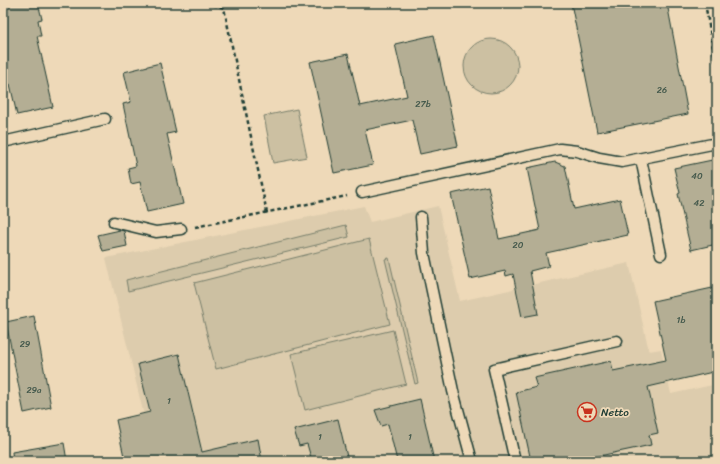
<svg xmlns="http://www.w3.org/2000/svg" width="720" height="464" font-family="Sriracha,sans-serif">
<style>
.built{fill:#ddccad}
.green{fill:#ccc0a2;stroke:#767e6b}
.building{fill:#b4ae94;stroke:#1f3d34}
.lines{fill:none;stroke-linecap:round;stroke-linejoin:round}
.service-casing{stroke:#1f3d34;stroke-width:13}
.path{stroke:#1f3d34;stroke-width:2.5;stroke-dasharray:4 3;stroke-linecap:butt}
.service{stroke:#eed9b8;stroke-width:10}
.labels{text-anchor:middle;stroke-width:3.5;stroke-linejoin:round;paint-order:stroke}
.number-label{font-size:9px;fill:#44594c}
.poi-label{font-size:11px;fill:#1f3d34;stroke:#eed9b8;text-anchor:start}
</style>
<rect width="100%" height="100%" fill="#eed9b8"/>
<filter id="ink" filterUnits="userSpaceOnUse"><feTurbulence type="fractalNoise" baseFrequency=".025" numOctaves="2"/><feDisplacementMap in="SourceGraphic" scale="8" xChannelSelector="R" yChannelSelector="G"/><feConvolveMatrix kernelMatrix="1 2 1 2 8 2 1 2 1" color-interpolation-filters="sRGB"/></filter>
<g filter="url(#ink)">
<polygon class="built" points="364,206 370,222 438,206 460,301 629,263 649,351 661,349 671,394 717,384 717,461 155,461 106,258"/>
<g class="green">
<circle cx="491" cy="66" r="27"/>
<polygon points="297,109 307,157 273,163 264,116"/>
<polygon points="346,225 349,237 128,291 126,280"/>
<polygon points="369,239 390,324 216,369 194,283"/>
<polygon points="389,258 418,383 415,384 385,259"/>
<polygon points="393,330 406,384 305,410 291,354"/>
</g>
<g class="building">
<polygon points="3,3 38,3 42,19 38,20 41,36 37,36 53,107 17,115 10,84 3,86"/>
<polygon points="571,3 667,3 688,114 597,132"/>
<polygon points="434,35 458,146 420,154 412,120 365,130 373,165 334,173 310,62 348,54 360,106 407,96 395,44"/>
<polygon points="160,63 176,132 167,134 183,204 147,212 140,182 131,184 128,168 136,166 123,104 131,102 124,72"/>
<polygon points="717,159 717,244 691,250 678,194 680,193 674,168"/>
<polygon points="555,162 565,166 574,209 620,199 628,235 546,253 549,266 530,271 538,314 522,317 513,274 506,276 505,271 470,279 451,194 488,186 499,239 540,230 527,168"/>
<polygon points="120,230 124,231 127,246 103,251 98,235"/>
<polygon points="717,287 717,371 648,387 658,433 649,435 651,445 576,461 531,461 516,392 537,387 534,378 611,361 613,371 666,360 653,301"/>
<polygon points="34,316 51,407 24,413 6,322"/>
<polygon points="179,354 202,452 258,439 262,461 125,461 116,420 150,412 138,364"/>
<polygon points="420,399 434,461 397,461 388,424 381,426 375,410"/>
<polygon points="338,419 348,461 312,461 307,444 299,446 294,430"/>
<polygon points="64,443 67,461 13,461 12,452"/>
</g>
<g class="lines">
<g class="service-casing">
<g id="service">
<polyline points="3,142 105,119"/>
<polyline points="641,159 661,254"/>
<polyline points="362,192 560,149 577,151 599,158 622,162 717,143"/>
<polyline points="421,217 424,253 453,391 472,461"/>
<polyline points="114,222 156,232 181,229"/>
<polyline points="515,461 494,369 617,341"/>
</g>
</g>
<g class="path">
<polyline points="705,3 717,70"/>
<polyline points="213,5 224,8 267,213"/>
<polyline points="195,227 347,196"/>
</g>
<use href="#service" class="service"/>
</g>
</g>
<defs>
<g id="supermarket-ring" transform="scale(1)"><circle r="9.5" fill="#eed9b8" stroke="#c8321e" stroke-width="1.5"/><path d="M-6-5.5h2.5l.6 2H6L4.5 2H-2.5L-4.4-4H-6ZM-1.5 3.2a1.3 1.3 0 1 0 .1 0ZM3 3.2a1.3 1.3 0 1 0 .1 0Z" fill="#c8321e"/></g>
</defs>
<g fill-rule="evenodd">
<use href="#supermarket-ring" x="587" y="412"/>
</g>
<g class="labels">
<g class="number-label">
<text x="662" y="93">26</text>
<text x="423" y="107">27b</text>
<text x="697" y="179">40</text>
<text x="699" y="206">42</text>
<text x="518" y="248">20</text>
<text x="681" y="323">1b</text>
<text x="25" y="347">29</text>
<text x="34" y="393">29a</text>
<text x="169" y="404">1</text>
<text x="320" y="440">1</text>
<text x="410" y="440">1</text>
</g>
<g class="poi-label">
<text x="601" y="416">Netto</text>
</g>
</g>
<rect width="720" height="464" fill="none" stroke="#eed9b8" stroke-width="16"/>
<rect x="8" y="8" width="704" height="448" fill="none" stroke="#1f3d34" stroke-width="1.5" filter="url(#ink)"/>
</svg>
